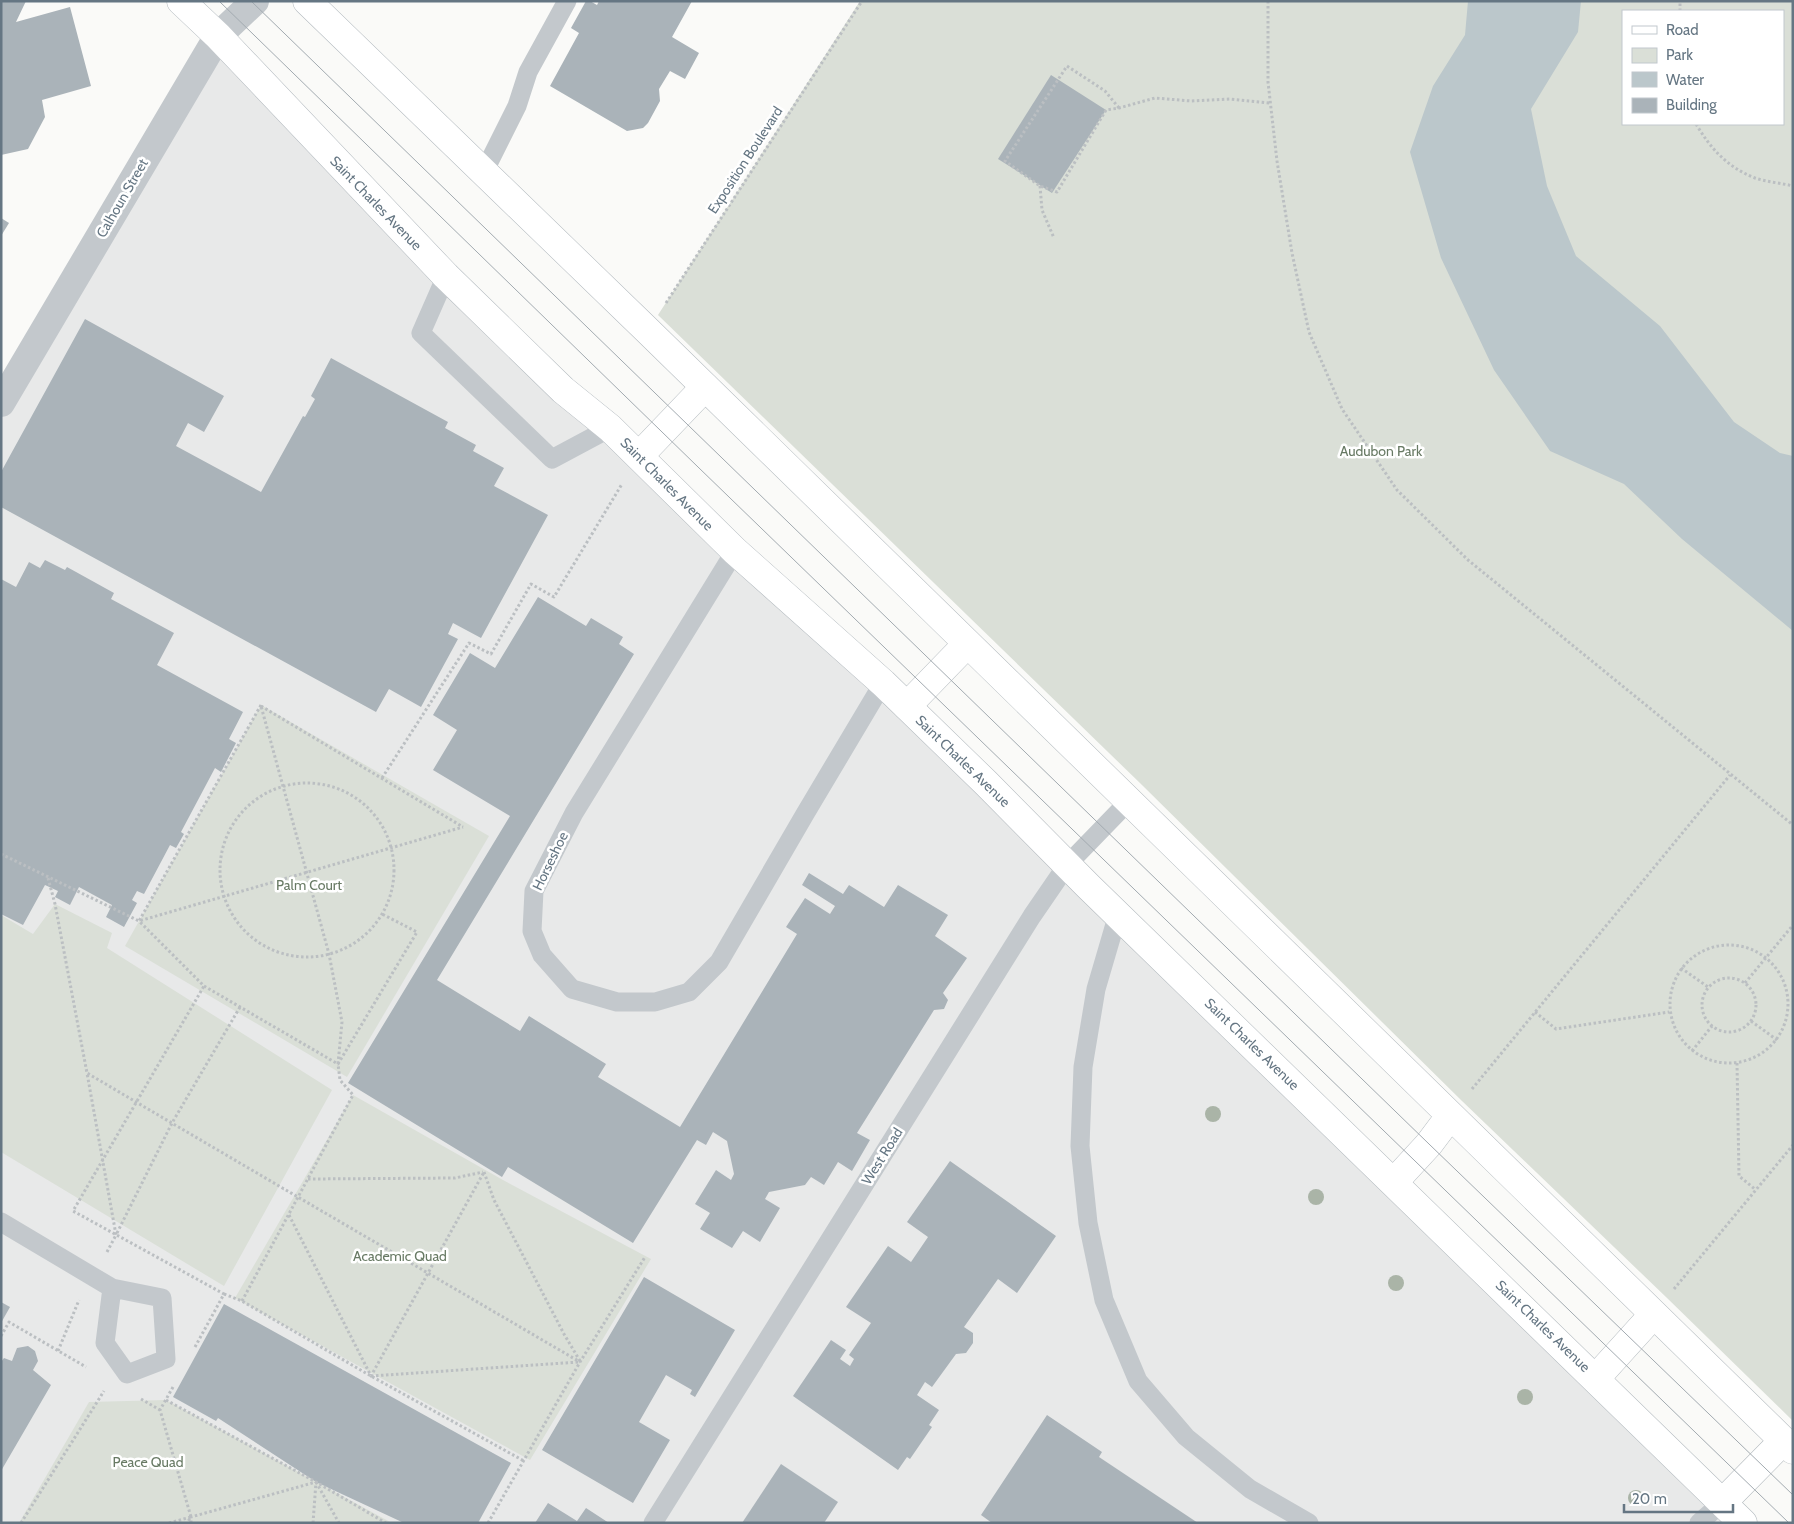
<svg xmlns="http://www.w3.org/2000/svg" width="1794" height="1524" font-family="Cabin,sans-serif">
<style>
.built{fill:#e8e9e9}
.green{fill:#dadfd7;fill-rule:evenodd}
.water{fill:#bbc7cb}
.building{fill:#aab3b9}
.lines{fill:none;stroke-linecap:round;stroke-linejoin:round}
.secondary-casing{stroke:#b3babf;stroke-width:29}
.path{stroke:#bbbfc2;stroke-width:3;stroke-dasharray:2.5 2.5;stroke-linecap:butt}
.lane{stroke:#c3c8cc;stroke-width:19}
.street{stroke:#c3c8cc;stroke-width:28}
.secondary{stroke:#fff;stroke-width:28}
.tram{stroke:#a2aab0;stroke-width:1}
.tree{fill:#aab4a7}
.labels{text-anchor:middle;stroke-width:5;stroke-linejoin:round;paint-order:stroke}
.street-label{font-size:14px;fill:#657683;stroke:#fff}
.park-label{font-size:14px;fill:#687a64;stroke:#fff}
</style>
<rect width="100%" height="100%" fill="#fafaf8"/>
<polygon class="built" points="218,36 1743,1523 1,1523 1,403"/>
<g class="green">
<path d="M 860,1 L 1793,1 L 1793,1421 L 1666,1297 L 1462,1101 L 1142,785 L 658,315 ZM 1623,11 L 1783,11 L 1783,124 L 1623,124 Z"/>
<polygon points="261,705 489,836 347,1077 125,946"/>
<polygon points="55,904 112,933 107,948 332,1090 224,1286 1,1152 1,915 33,934"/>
<polygon points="353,1095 503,1180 651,1259 530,1460 235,1298"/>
<polygon points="166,1400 392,1523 19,1523 89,1402"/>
</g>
<polygon class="water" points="1468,1 1581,1 1578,32 1531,109 1547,186 1576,256 1660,326 1734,422 1780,453 1793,456 1793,631 1682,539 1624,484 1550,451 1494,370 1441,258 1410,152 1433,86 1465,35"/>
<g class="building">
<polygon points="1,1 26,1 16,22 70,7 91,86 42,100 45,117 28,149 1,155"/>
<polygon points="586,1 590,1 597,5 599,1 692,1 672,37 699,53 685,79 670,71 659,89 660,101 648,123 643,128 627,131 550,86 579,33 571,28"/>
<polygon points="1051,75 1106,110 1052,193 998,159"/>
<polygon points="1,218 9,223 1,236"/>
<polygon points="85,319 224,396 204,432 188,423 176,446 261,492 303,416 305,417 315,399 311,396 331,358 448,422 445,428 476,445 473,451 504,468 494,486 548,515 481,638 453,623 448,634 458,639 421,707 389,689 376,712 1,507 1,472"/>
<polygon points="45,560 65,570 67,567 114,593 111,599 174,633 157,665 243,712 229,739 236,743 221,772 215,768 181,832 184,834 176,848 170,845 144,894 137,891 132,900 137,903 124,927 106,917 112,905 79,887 70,905 55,897 58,891 45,885 23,925 1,914 1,579 16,587 29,562 40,568"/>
<polygon points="538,597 586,626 591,618 623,637 619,644 634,654 437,980 520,1031 529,1016 606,1064 598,1077 680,1127 797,934 786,927 805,898 830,914 835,906 802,885 809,873 843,894 849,885 884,907 898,885 948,915 935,936 967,958 943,993 948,1000 944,1009 934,1010 857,1133 870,1140 852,1171 838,1162 824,1185 811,1177 805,1185 769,1192 765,1199 780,1208 760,1242 743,1231 732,1248 700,1229 710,1213 695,1204 716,1170 731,1180 734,1174 727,1141 713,1132 706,1145 697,1140 633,1243 508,1167 502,1177 348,1083 510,816 433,770 457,730 433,715 470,653 495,668"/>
<polygon points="950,1161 1056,1236 1017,1293 998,1279 964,1327 973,1333 973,1343 966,1353 956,1354 932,1387 925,1382 917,1395 939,1410 929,1425 932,1427 910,1459 907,1457 898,1470 793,1396 831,1340 846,1350 840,1359 850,1366 854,1359 849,1355 871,1323 846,1307 888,1246 911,1262 928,1237 907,1222"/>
<polygon points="644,1277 735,1330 695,1397 690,1394 692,1390 666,1375 639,1422 670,1440 633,1503 542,1450"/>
<polygon points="1,1302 10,1307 1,1323"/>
<polygon points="224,1304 511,1463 478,1523 404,1523 316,1482 218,1418 216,1421 173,1397"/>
<polygon points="28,1346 35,1351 38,1361 33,1370 51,1385 1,1471 1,1362 4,1358 12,1361 17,1348"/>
<polygon points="1047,1415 1102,1452 1099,1457 1198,1523 992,1523 981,1515"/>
<polygon points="781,1464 838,1502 824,1523 742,1523"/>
<polygon points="548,1503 577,1521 586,1508 609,1523 535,1523"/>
</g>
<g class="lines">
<g class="secondary-casing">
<g id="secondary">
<polyline points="181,1 218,36 446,276 563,390 610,428 735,551 883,683 986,783 1088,886 1743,1523"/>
<polyline points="307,1 648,331 1793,1450"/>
<polyline points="639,456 705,387"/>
<polyline points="907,706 967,644"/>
<polyline points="1394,1182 1429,1144 1450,1116"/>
<polyline points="1596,1378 1653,1315"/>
<polyline points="1723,1502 1783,1441"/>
</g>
</g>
<g class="path">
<polyline points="1268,1 1268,82 1277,161 1292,253 1309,332 1342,409 1397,490 1468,560 1793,825"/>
<polyline points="1680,11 1680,1"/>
<polyline points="1119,108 1105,91 1067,66 1005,161 1040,186 1057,192 1106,110 1119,108 1155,98 1191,101 1230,99 1270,103"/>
<path d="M 1696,124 C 1711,149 1727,167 1755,178 C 1767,182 1781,183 1793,186"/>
<polyline points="1040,186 1042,210 1054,238"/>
<polyline points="666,303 862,1"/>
<polyline points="261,705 139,921 204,986 338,1064 417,932 382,914"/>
<polyline points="261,706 463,827"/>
<polyline points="382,778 469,643 491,654 531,584 554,597 622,484"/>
<circle cx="307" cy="870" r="87"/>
<polyline points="1,854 139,921 463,827"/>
<polyline points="48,878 55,904 87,1073"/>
<circle cx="1729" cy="1004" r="59"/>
<polyline points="1681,968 1708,987"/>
<circle cx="1729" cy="1005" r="27"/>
<polyline points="1745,983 1793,925"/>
<path d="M 240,1007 L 172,1123 L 116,1235 L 87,1073 C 251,1170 416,1266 580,1362"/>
<polyline points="1535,1012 1556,1029 1669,1012"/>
<polyline points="1751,1021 1777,1040"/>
<polyline points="1692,1051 1712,1026"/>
<polyline points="1737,1063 1739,1176 1756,1190"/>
<polyline points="1472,1089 1730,775"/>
<polyline points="484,1172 494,1200 564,1334 580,1361"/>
<polyline points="308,1179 455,1178 483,1172"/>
<polyline points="289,1215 371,1376 484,1172"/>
<polyline points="107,1252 116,1235"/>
<polyline points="1674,1289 1793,1145"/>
<polyline points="224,1294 242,1301 371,1376 524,1461"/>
<polyline points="242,1301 353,1095 340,1080 338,1064 342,1022 329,954 261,706"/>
<polyline points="1,1336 9,1322 86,1367"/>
<polyline points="195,1347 224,1294 73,1211 204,986"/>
<polyline points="58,1351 79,1300"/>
<polyline points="371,1376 579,1362"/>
<polyline points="173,1387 160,1410 191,1517 187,1523"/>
<polyline points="141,1399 160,1410"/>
<polyline points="166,1400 316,1482 386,1523"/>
<polyline points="316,1482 339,1523"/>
<polyline points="21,1523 104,1391"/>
<polyline points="169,1523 191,1517"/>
<polyline points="191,1523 191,1517 316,1482"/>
<polyline points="313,1523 316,1482"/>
<polyline points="488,1523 580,1362 645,1257"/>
</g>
<g class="lane">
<polyline points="484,172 517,106 528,72 567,1"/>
<polyline points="446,276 421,333 552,459 610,428"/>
<polyline points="735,551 574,813 534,891 532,931 542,955 572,989 617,1002 655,1002 689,992 719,962 805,814 883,683"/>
<polyline points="1118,914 1096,989 1083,1067 1080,1146 1088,1223 1104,1300 1138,1381 1186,1437 1250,1489 1309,1523"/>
<polyline points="1,1222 112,1288 162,1298 166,1359 127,1374 105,1343 112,1288"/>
<polyline points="653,1523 1032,916 1067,865 1128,802"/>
<polyline points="1699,1523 1723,1502"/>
</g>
<polyline class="street" points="1,403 218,36 255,1"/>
<use href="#secondary" class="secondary"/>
<g class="tram">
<polyline points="219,1 698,467 1789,1523"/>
<polyline points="251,1 1429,1144 1793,1495"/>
</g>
</g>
<g class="tree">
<circle cx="1213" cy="1114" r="8"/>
<circle cx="1316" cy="1197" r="8"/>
<circle cx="1396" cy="1283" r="8"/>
<circle cx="1525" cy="1397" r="8"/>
<circle cx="1636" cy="1498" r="8"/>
</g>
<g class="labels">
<g class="street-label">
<text transform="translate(745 160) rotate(-57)" y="5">Exposition Boulevard</text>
<text transform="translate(122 198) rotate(-60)" y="5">Calhoun Street</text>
<text transform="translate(376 203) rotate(46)" y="5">Saint Charles Avenue</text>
<text transform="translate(667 484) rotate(45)" y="5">Saint Charles Avenue</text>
<text transform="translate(963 761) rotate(44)" y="5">Saint Charles Avenue</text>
<text transform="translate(550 861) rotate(-64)" y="5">Horseshoe</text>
<text transform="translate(1252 1044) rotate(44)" y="5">Saint Charles Avenue</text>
<text transform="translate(882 1156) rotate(-58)" y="5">West Road</text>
<text transform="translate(1543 1326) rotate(44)" y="5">Saint Charles Avenue</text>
</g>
<g class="park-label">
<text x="1381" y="456">Audubon Park</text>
<text x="309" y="890">Palm Court</text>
<text x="400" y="1261">Academic Quad</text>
<text x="148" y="1467">Peace Quad</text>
</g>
</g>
<rect width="1794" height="1524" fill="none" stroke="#657683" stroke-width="5"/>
<rect x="1622" y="10" width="162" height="115" fill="#ffffff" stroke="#c1c8cd"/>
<rect x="1632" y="26" width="25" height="8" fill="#ffffff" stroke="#c1c8cd"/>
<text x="1666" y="35" font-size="15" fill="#657683">Road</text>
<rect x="1632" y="48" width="25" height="15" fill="#dadfd7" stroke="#c1c8cd"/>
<text x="1666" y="60" font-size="15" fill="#657683">Park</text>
<rect x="1632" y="72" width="25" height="15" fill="#bbc7cb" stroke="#c1c8cd"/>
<text x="1666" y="85" font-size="15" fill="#657683">Water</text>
<rect x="1632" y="98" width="25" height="15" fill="#aab3b9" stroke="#c1c8cd"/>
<text x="1666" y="110" font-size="15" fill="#657683">Building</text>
<path d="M1624 1504v8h109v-8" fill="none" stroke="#657683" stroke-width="2.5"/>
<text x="1632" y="1504" font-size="15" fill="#657683" stroke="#ffffff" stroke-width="4" paint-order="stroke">20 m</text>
</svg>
